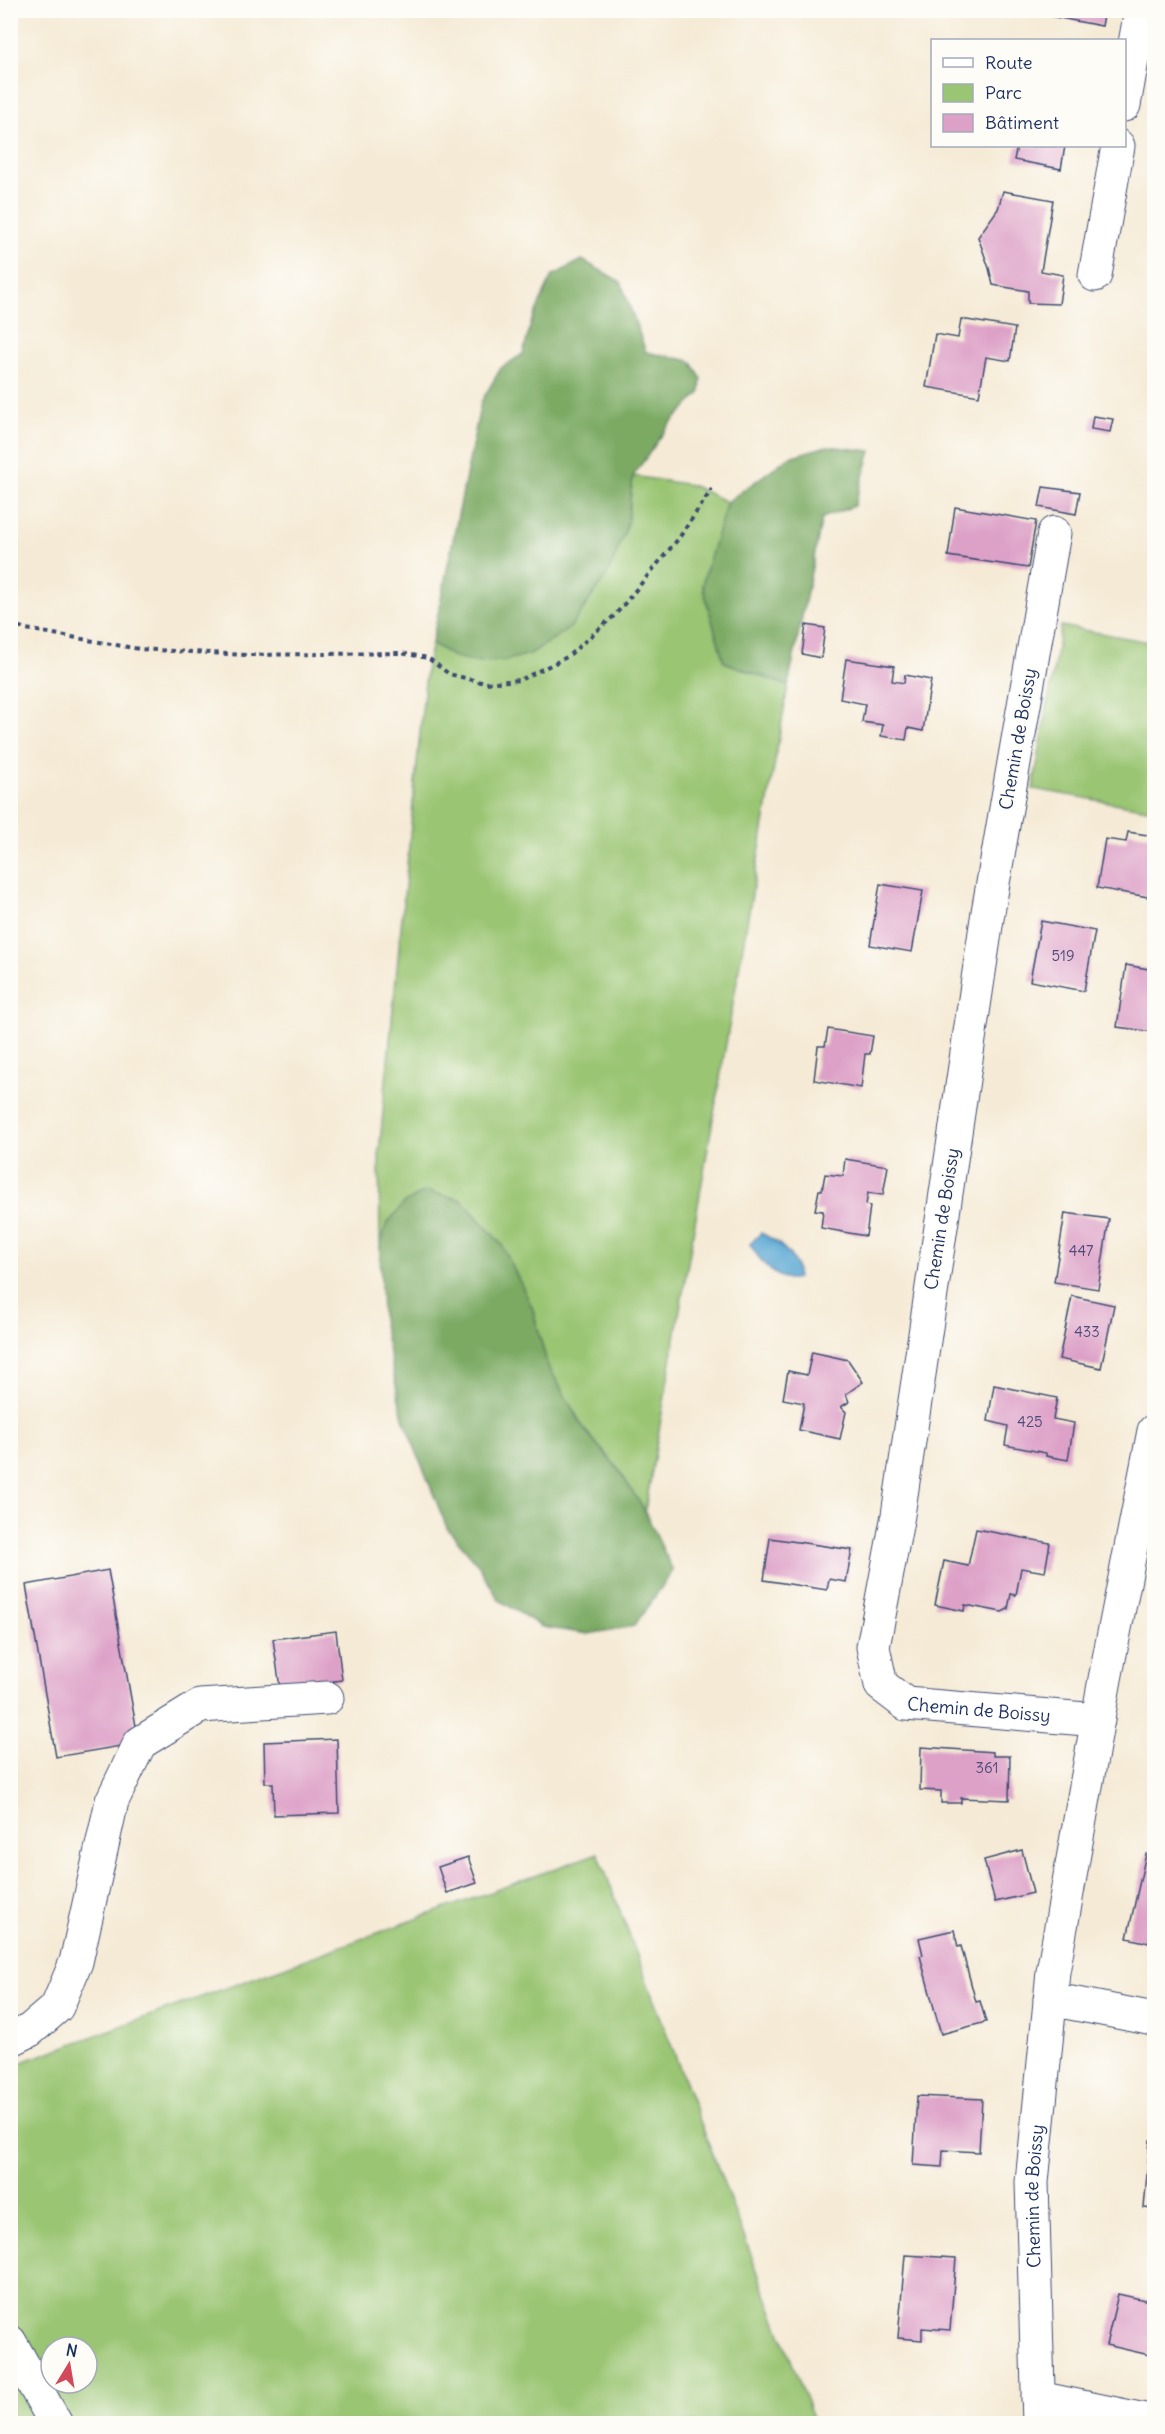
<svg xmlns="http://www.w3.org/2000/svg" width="1165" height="2434" font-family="Delius,sans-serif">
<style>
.green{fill:#9ac572;stroke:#5a7a68;stroke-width:1.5;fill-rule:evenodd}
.forest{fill:#7baa64;stroke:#4b6c61;stroke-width:1.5}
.water{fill:#5aa7d3;stroke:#3a6b98;stroke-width:1.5}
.building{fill:#dda0c7}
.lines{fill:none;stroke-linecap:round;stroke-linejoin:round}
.minor-casing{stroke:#3c4b70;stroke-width:35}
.path{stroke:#3c4b70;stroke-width:4;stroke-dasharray:4.5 4.5;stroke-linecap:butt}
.minor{stroke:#fff;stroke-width:33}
.labels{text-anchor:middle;stroke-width:4.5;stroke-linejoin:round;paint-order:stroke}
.number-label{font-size:15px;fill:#4c4b78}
.street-label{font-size:18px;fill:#1b2f5e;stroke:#fdfcf7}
</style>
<rect width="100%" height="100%" fill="#fdfcf7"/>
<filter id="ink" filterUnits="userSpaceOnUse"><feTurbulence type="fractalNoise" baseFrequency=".0167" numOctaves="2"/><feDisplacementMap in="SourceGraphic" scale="12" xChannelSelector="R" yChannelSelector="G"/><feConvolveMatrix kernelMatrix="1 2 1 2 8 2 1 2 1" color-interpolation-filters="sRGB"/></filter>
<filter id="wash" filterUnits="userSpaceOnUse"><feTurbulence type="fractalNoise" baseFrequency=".008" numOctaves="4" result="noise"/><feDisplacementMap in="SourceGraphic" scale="24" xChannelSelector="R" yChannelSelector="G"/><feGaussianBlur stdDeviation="1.35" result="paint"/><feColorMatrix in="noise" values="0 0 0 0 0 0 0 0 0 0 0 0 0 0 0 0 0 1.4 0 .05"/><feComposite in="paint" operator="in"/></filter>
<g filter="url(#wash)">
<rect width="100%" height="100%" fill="#f5ead5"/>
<g class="green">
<polygon points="633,476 691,485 727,502 702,585 724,662 788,686 645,1511 618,1469 584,1429 547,1364 532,1307 380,1248 379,1153 426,671 432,643 452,656 627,526"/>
<polygon points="1061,626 1154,643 1154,810 1033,789"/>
<path d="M 598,1853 L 815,2423 L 11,2424 L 11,2066 ZM 51,2347 L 87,2347 L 87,2383 L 51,2383 Z"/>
</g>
<g class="forest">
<polygon points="582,260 621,282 646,352 691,361 701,378 700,393 669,425 633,476 627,526 608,574 570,628 530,654 503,661 475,662 452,656 432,643 481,402 501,368 523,354 531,323 552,276"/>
<polygon points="827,446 871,451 854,506 822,518 788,686 724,662 702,585 727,502 789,457"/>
<polygon points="426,1191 462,1200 502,1245 532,1307 547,1364 584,1429 618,1469 645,1511 673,1571 634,1626 588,1634 542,1627 499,1600 477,1563 447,1528 403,1418 382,1320 380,1248 386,1225 404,1203"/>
</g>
<path class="water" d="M 761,1233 C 777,1241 800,1257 797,1278 C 776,1284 759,1259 750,1244 Z"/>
<g id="blocks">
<g class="building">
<polygon points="1045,10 1105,10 1102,26 1044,15"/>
<polygon points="1017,146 1065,146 1061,169 1014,160"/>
<polygon points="1003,191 1053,200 1041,271 1063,275 1059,304 1028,303 1028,291 993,285 989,268 978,237 998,209"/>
<polygon points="961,319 1015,328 1010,361 986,357 979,396 926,387 935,334 958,338"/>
<polygon points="1093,416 1113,419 1110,432 1091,429"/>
<polygon points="1043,487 1080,492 1076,514 1039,507"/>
<polygon points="955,507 1036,521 1028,568 948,556"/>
<polygon points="806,625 825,628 821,658 802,654"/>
<polygon points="846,659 894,666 892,681 904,683 905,675 931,680 923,731 908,728 906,740 881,736 883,725 862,722 865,704 840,699"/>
<polygon points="1128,832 1154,836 1154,898 1097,888 1105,839 1126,842"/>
<polygon points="880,884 923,891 912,952 870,945"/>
<polygon points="1041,921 1095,931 1084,991 1030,981"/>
<polygon points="1126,965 1154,970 1154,1032 1117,1027"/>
<polygon points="828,1029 873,1036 870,1054 865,1054 861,1088 814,1080 818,1046 825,1046"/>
<polygon points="845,1159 888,1166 883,1195 868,1193 866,1205 870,1206 866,1236 821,1228 823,1211 815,1210 819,1190 822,1190 825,1174 843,1176"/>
<polygon points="1065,1213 1109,1219 1098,1289 1054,1282"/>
<polygon points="1072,1296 1114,1305 1101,1368 1059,1359"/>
<polygon points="812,1352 848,1360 863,1382 846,1394 849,1402 841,1407 846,1412 840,1439 799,1430 804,1403 783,1399 788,1371 807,1375"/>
<polygon points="994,1385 1057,1398 1053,1419 1074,1423 1068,1460 1046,1456 1046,1453 1005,1445 1008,1426 988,1421"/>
<polygon points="976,1529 1050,1543 1045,1572 1021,1568 1016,1595 1011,1594 1008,1609 1002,1612 965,1605 964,1611 935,1605 944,1561 968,1566"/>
<polygon points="770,1538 852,1550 846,1582 829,1579 827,1590 764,1580"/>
<polygon points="108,1570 139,1743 56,1757 26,1585"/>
<polygon points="336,1631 342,1680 280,1688 273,1639"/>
<polygon points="337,1739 339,1813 274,1815 273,1783 265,1783 264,1742"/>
<polygon points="921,1747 993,1752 993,1756 1010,1756 1009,1800 961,1798 961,1803 941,1803 941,1791 920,1790"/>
<polygon points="1022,1850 1033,1893 995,1902 984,1860"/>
<polygon points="1146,1854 1154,1856 1154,1944 1127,1938"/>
<polygon points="468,1857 477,1883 447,1893 438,1867"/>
<polygon points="954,1930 958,1947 961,1946 976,2002 980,2001 986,2022 941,2034 920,1956 923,1955 919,1938"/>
<polygon points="917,2096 982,2099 979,2152 943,2150 942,2167 913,2165"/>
<polygon points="1150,2140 1154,2140 1154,2209 1144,2208"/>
<polygon points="905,2255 956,2258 950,2330 922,2328 922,2340 898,2338"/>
<polygon points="1118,2294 1154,2302 1154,2356 1106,2345"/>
</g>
</g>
</g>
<g filter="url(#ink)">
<use href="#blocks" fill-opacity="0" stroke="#3c4b70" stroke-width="1.5"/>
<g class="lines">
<g class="minor-casing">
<g id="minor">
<polyline points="1124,105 1141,10"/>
<polyline points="1095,275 1118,146"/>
<path id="s1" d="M 1054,533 L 988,912 L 898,1515 L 873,1647 L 881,1685 L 906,1704 L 1098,1720"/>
<polyline points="1050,1999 1154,2019"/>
<polyline points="10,2040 30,2030 57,2007 76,1962 112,1801 140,1743 200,1706 327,1698"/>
<polyline points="10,2342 56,2424"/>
<polyline points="1038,2398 1154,2422"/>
<path id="s2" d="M 1039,2424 L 1032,2182 L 1053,1972 L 1105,1679 L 1154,1431"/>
</g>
</g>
<polyline class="path" points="10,624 26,629 139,649 246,655 401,653 428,658 449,674 485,683 520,680 567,657 615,615 679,538 712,489"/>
<use href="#minor" class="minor"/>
</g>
</g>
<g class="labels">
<g class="number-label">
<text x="1063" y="961">519</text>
<text x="1081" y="1256">447</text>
<text x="1087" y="1337">433</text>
<text x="1030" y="1427">425</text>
<text x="987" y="1773">361</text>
</g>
<g class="street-label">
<text transform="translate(1018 739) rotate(-80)" y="6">Chemin de Boissy</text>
<text transform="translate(942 1219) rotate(-81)" y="6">Chemin de Boissy</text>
<text dy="6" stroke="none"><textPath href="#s1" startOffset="1272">Chemin de Boissy</textPath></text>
<text dy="6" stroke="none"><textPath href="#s2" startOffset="228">Chemin de Boissy</textPath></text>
</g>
</g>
<rect width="1165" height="2434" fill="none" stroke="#fdfcf7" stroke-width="36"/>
<rect x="931" y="39" width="195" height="108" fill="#fdfcf7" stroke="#a3aaba" stroke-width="1.5"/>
<rect x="943" y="58" width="30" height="9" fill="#ffffff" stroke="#a3aaba" stroke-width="1.5"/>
<text x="985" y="69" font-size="18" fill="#1b2f5e">Route</text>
<rect x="943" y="84" width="30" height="18" fill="#9ac572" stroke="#a3aaba" stroke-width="1.5"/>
<text x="985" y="99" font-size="18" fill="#1b2f5e">Parc</text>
<rect x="943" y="114" width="30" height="18" fill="#dda0c7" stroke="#a3aaba" stroke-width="1.5"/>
<text x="985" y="129" font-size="18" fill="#1b2f5e">Bâtiment</text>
<g transform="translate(69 2365) rotate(11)"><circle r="28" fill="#fdfcf7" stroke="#a3aaba" stroke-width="1.5"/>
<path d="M0-4.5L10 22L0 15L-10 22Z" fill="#d1495b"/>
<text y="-9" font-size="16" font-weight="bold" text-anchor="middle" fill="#1b2f5e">N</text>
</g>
</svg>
